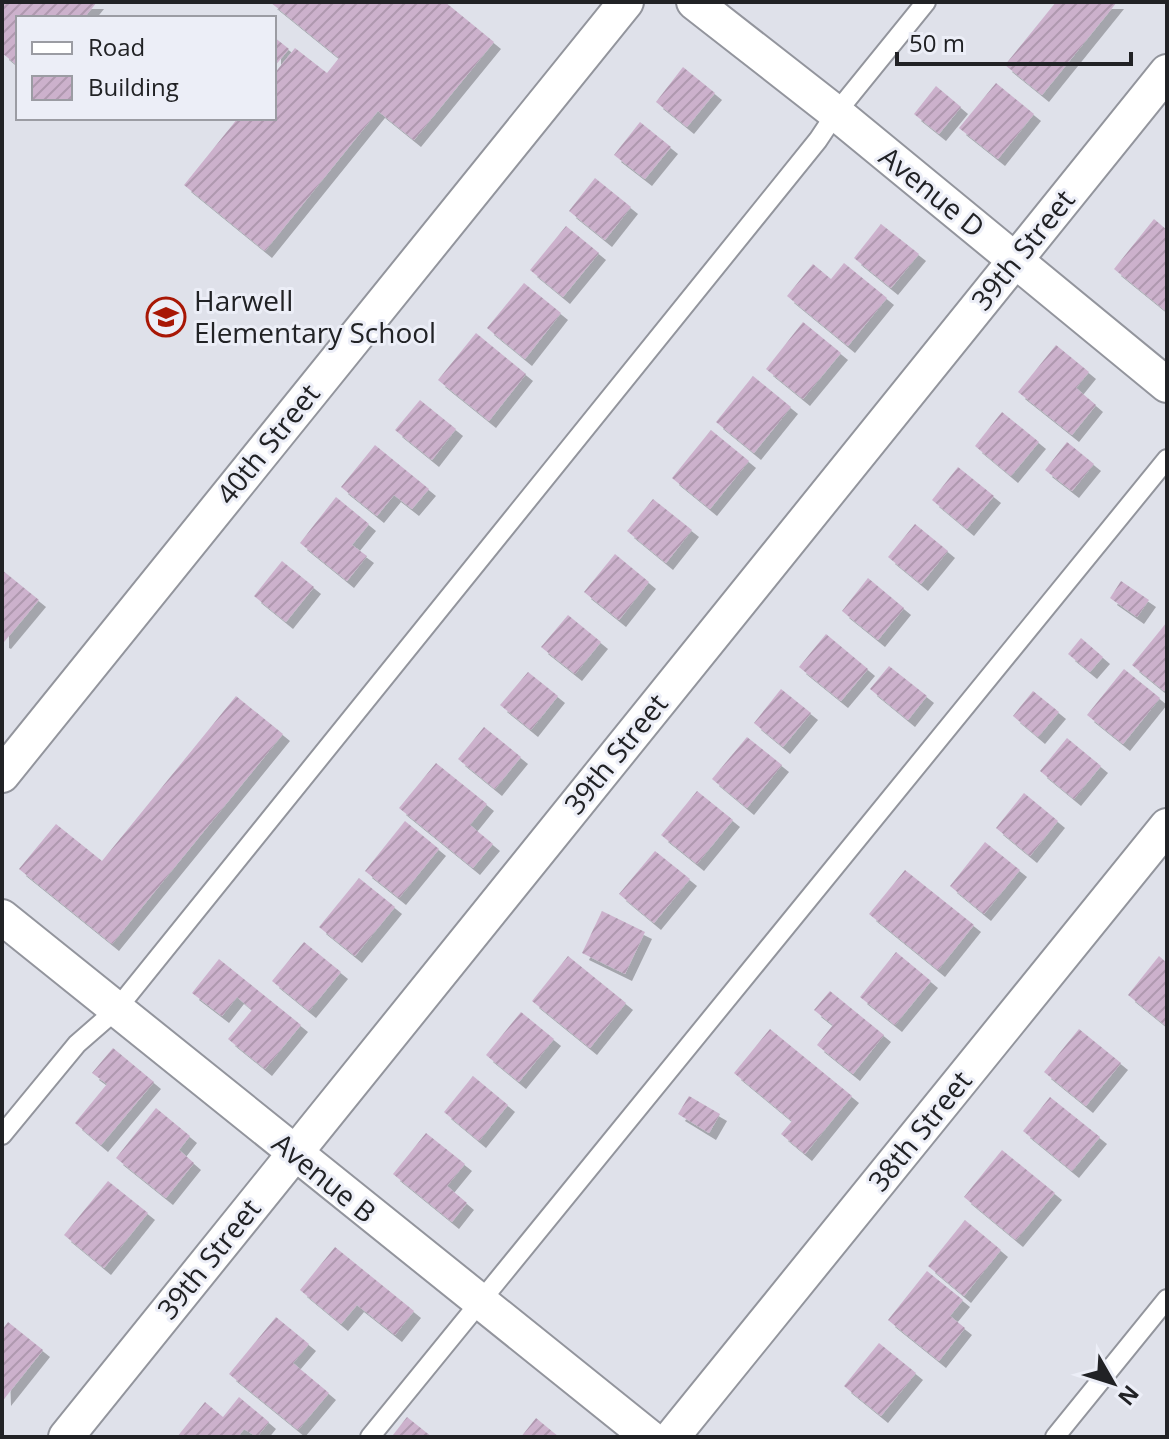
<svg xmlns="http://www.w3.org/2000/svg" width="1169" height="1439" font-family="'Open Sans',sans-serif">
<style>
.building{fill:url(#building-hatch);filter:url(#shadow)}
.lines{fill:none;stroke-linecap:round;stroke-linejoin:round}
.lane-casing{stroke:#93959d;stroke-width:22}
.street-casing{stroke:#93959d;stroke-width:38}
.lane{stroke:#fff;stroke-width:18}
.street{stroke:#fff;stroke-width:34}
.labels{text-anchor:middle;stroke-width:6;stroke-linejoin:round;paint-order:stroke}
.street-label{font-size:28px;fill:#212225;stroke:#eceef7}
.poi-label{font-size:28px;fill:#212225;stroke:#eceef7;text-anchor:start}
</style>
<defs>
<pattern id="building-hatch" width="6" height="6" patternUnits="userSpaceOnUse" patternTransform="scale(2)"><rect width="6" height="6" fill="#ccb1cc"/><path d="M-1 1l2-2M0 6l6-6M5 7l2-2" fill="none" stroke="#af98af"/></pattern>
<filter id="shadow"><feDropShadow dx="7" dy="7" stdDeviation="0" flood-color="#0004"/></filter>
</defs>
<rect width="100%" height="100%" fill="#dfe1ea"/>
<g class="building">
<polygon points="2,2 97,2 84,18 18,18 18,66 2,53"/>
<polygon points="270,2 445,2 494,42 414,140 378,111 265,251 184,185 238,118 274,118 274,74 295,48 327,73 339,58"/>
<polygon points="1056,2 1117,2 1042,95 1005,65"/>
<polygon points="274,37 289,49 274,67"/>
<polygon points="683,67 715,93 687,127 656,102"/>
<polygon points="996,83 1034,114 998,159 959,128"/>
<polygon points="936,86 961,107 939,134 914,114"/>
<polygon points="640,122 671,147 645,179 614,155"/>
<polygon points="595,178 631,207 605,240 569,211"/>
<polygon points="1154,219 1167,230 1167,312 1114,269"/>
<polygon points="881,224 919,254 891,288 854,258"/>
<polygon points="566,226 599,253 563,297 530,270"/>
<polygon points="844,263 887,298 848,346 787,296 813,264 831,279"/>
<polygon points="524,283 561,313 525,359 487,328"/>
<polygon points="803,322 841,353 803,399 766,369"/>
<polygon points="476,333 526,374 489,421 438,380"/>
<polygon points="1056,345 1089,372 1076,388 1096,405 1072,435 1018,392"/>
<polygon points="753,376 791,407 754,453 716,422"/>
<polygon points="420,400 456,429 432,460 395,430"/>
<polygon points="1002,412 1039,442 1011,476 975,446"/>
<polygon points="711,430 749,461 710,509 672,478"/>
<polygon points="1067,442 1094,464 1072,491 1045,470"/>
<polygon points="375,445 429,489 412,509 394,495 377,516 341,487"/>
<polygon points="958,467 994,496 967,529 932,500"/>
<polygon points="336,497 369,524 352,545 367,556 347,581 300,543"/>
<polygon points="653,499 692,530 666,563 627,531"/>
<polygon points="915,524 948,551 921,584 888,557"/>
<polygon points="615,554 649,582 619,620 584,592"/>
<polygon points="282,561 314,587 286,622 254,596"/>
<polygon points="2,570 39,600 4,642 2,641"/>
<polygon points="868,578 904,608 878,640 842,611"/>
<polygon points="1121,581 1149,600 1137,617 1110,598"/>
<polygon points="568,615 601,642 575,674 541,647"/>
<polygon points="1167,622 1167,688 1164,691 1132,665"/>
<polygon points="826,634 868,669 841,701 799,667"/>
<polygon points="1081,638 1103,657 1090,672 1068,654"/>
<polygon points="889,666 927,696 908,720 870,689"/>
<polygon points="1124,669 1160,698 1123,744 1087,715"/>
<polygon points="528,672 558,696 531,730 500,705"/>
<polygon points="781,689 811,713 783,747 754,723"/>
<polygon points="1033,691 1059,712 1038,737 1013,716"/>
<polygon points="236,696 283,734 112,944 19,869 56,824 102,861"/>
<polygon points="484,727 521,757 495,789 458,759"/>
<polygon points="747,737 782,765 747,808 712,779"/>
<polygon points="1067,738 1101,766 1074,799 1040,771"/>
<polygon points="436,763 487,804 470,825 493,844 473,868 399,808"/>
<polygon points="697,791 733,820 697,864 661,835"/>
<polygon points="1024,793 1058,821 1030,856 996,828"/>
<polygon points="405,821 439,849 399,898 365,871"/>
<polygon points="985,842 1020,870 984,914 950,886"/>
<polygon points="655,851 690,879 654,923 619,894"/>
<polygon points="905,870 974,925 938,970 869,914"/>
<polygon points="359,878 395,907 355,956 319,927"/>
<polygon points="602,911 645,932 625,974 582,953"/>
<polygon points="304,942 341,972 309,1011 272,981"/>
<polygon points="896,952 931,981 895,1025 860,997"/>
<polygon points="568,956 626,1003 590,1048 532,1001"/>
<polygon points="1159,956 1167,963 1166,1026 1128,995"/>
<polygon points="219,959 301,1025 265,1069 228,1039 252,1010 237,997 222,1016 192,993"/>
<polygon points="830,991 884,1035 853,1074 817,1045 833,1025 814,1010"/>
<polygon points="521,1012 554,1039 519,1082 486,1055"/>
<polygon points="770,1029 852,1096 805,1154 781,1134 792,1121 734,1073"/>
<polygon points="1079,1029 1121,1063 1086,1106 1044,1072"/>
<polygon points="113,1048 154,1082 101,1145 75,1123 107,1084 92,1073"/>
<polygon points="473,1076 508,1105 479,1141 444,1112"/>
<polygon points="689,1096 720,1114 709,1133 678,1114"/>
<polygon points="1050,1097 1100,1137 1072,1171 1023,1131"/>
<polygon points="156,1108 190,1136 179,1150 194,1163 166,1198 116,1158"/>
<polygon points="426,1133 465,1164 447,1186 467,1203 452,1222 393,1174"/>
<polygon points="1002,1150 1055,1193 1016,1240 964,1197"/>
<polygon points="108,1181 148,1213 104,1268 64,1235"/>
<polygon points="965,1220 1001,1250 964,1296 928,1266"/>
<polygon points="335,1247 414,1311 395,1335 357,1305 341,1324 300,1290"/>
<polygon points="927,1271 963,1300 950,1316 965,1328 939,1361 888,1320"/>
<polygon points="276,1317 309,1344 293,1363 329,1393 298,1430 229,1374"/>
<polygon points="8,1322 43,1350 4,1399 2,1330"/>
<polygon points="879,1343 916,1373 881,1416 844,1386"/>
<polygon points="239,1397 269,1422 257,1437 244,1429 238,1437 177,1437 205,1402 223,1417"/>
<polygon points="407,1417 432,1437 393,1435"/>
<polygon points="536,1418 559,1437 521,1437"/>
</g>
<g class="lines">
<g class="lane-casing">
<g id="lane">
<polyline points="2,1135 77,1044 116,1010 818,140 836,113 926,2"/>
<polyline points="370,1437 1167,459"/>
<polyline points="1055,1437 1167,1299"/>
</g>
</g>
<g class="street-casing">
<g id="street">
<polyline points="694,2 836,113 1167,385"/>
<polyline points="2,775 626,2"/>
<polyline points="2,917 649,1437"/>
<polyline points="66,1437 1167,72"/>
<polyline points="672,1437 1167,826"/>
</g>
</g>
<use href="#lane" class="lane"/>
<use href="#street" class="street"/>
</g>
<defs>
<g id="school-ring" transform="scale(2)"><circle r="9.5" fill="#eceef7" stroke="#a81705" stroke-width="1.5"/><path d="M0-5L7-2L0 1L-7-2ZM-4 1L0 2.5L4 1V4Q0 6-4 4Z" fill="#a81705"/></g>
</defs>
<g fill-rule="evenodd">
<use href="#school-ring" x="166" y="317"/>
</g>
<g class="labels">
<g class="street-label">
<text transform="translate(932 192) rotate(39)" y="10">Avenue D</text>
<text transform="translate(1023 250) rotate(-51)" y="10">39th Street</text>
<text transform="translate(268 444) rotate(-51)" y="10">40th Street</text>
<text transform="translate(616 754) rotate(-51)" y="10">39th Street</text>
<text transform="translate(920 1131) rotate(-51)" y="10">38th Street</text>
<text transform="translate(324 1178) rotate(39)" y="10">Avenue B</text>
<text transform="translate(209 1259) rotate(-51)" y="10">39th Street</text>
</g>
<g class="poi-label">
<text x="194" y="311">Harwell<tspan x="194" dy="32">Elementary School</tspan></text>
</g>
</g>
<rect width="1169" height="1439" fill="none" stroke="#212225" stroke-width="8"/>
<rect x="16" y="16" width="260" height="104" fill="#eceef7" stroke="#9b9ca3" stroke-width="2"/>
<rect x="32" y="42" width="40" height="12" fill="#ffffff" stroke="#9b9ca3" stroke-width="2"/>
<text x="88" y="56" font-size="24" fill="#212225">Road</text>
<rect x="32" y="76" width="40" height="24" fill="url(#building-hatch)" stroke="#9b9ca3" stroke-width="2"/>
<text x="88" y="96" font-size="24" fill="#212225">Building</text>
<g transform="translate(1113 1383) rotate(129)" stroke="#eceef7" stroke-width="6" paint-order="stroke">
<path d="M0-6L14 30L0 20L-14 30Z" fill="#212225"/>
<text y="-12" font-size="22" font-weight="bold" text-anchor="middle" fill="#212225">N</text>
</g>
<path d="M897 52v12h234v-12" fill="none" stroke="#212225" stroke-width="4"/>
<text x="909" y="52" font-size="24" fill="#212225" stroke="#eceef7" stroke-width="6" paint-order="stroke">50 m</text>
</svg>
